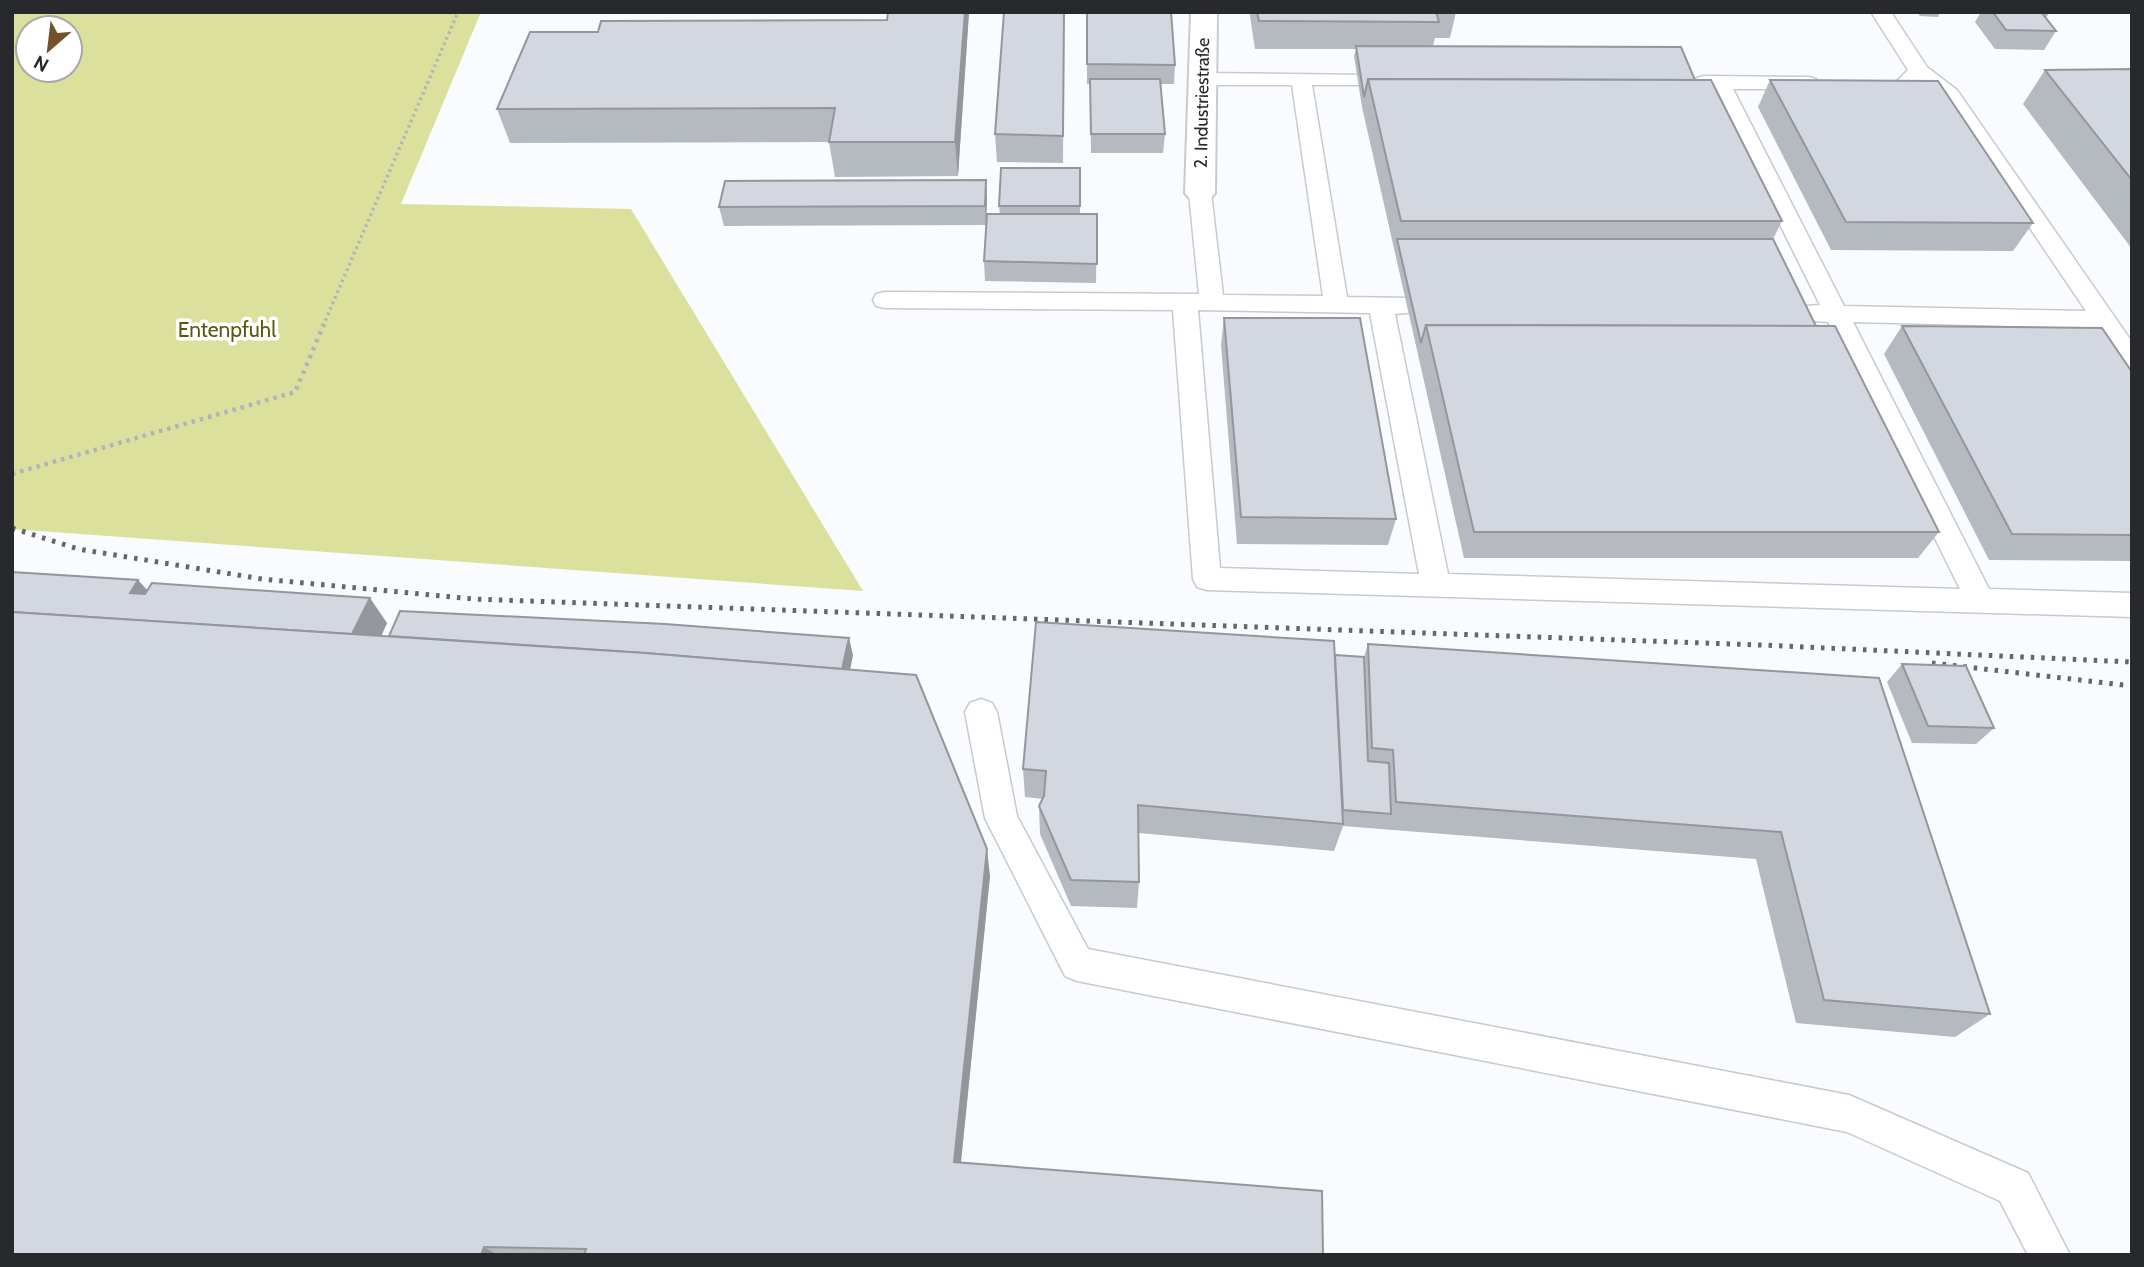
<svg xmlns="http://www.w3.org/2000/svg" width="2144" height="1267" font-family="Cabin,sans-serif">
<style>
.green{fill:#dbe19d;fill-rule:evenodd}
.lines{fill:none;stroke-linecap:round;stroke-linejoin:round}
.service-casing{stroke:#c6cad1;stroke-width:3}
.minor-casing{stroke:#c6cad1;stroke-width:4}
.path-far1{stroke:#b2b4b7;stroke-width:3.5;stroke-dasharray:2.5 3.5;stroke-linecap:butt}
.path{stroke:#b2b4b7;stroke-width:4.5;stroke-dasharray:3.5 5;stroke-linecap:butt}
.service{fill:#fff;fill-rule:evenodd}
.minor{fill:#fff;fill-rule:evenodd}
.rail{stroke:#656669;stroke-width:5;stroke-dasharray:3.5 7;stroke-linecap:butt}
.wall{fill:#b5b9c0}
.shaded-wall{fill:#94969c}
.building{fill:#d3d7df;stroke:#94969c;stroke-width:2}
.labels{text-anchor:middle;stroke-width:7;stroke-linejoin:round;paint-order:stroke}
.far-street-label{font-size:18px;fill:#28292c;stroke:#fff}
.park-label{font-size:21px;fill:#575a0d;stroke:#fff}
</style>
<rect width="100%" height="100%" fill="#f9fbfe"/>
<path class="green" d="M 12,12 L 481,12 L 401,204 L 631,209 L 863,591 L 12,529 ZM 28,28 L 70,28 L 70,70 L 28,70 Z"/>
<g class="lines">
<g class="service-casing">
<g id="service">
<path d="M 1871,12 L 1891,12 L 1927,67 L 1957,90 L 2132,342 L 2132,370 L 2123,367 L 2097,328 L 1853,322 L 1989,589 L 2132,593 L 2132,617 L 1207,590 L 1197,587 L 1193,579 L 1173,310 L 885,308 L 876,306 L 873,300 L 876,294 L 885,292 L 1199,294 L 1189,193 L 1192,188 L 1208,188 L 1211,193 L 1223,295 L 1323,296 L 1292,85 L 1204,85 L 1197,83 L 1194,79 L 1197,75 L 1204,73 L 1365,75 L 1368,79 L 1365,83 L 1358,85 L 1312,85 L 1347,297 L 1407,298 L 1416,300 L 1419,306 L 1416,312 L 1395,314 L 1448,574 L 1960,589 L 1828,322 L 1790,319 L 1787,313 L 1790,307 L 1820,305 L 1712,88 L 1697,86 L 1694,82 L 1697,78 L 1704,76 L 1809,77 L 1816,79 L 1819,83 L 1816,87 L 1809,89 L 1733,89 L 1844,306 L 2086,311 L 1942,98 L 1920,81 L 1911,88 L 1897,88 L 1894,84 L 1908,70 ZM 1198,310 L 1370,313 L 1419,574 L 1220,568 Z"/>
<polygon points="981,699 992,703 997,712 1017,816 1088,949 1849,1095 2028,1173 2070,1255 2028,1255 2000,1201 1847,1132 1077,981 1065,976 985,818 965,712 970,703"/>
</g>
</g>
<g class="minor-casing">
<polygon id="minor" points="1191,12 1217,12 1215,193 1210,199 1200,202 1190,199 1185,193"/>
</g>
<polyline class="path-far1" points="323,326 458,12"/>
<polyline class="path" points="12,474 295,392 324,324"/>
<use href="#service" class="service"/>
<use href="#minor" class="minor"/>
<g class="rail">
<polyline points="12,528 78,549 262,579 474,599 1761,645 2132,662"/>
<polyline points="1932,663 2132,686"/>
</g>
</g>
<g class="wall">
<polygon points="969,12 958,176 835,177 829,142 510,143 497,109 598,32 887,20"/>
<polygon points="1064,12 1063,163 997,162 995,134"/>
<polygon points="1087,12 1175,65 1174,84 1160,84 1165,134 1163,153 1091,153 1090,84 1087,84"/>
<polygon points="1250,12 1456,12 1450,38 1435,38 1433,46 1695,80 1782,221 1773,239 1816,326 1939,532 1918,558 1464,558 1362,107 1354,56 1356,49 1255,49 1250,16"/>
<polygon points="1917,12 1940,12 1938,17 1920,16"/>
<polygon points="1981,12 2048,12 2049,13 2046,18 2056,31 2044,50 1995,49 1975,22"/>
<polygon points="2132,69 2132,249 2023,104 2045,70"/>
<polygon points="1770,80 2033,223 2013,251 1831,250 1758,107"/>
<polygon points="1080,168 1080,214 1097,214 1096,283 985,281 984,261 986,225 724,226 719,207 986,180 987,199 986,220 1000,214 999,206"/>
<polygon points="1224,318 1396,519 1388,545 1237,544 1221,345"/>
<polygon points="1902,326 2132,372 2132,561 1989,560 1884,354"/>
<polygon points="148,590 387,623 381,636 853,655 850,670 990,876 961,1163 1323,1255 12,1255"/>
<polygon points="1368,644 1879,678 1990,1014 1955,1037 1796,1023 1756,859 1343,826 1334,851 1139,833 1139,882 1137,908 1071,906 1040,834 1039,806 1043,799 1025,797 1023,769 1335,655 1364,657"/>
<polygon points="1902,664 1994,728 1976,744 1912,743 1887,682"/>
</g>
<g class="shaded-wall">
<polygon points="965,12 969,12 958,176 955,142"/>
<polygon points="986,180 987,199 986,225 985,206"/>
<polygon points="138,580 162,606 130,593"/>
<polygon points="370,598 387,623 367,667 348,642"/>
<polygon points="849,638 853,655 844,697 840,680"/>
<polygon points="987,849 990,876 959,1180 954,1162"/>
<polygon points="484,1247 498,1255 481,1255"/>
</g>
<g class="building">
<polygon points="888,12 965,12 955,142 829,142 835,108 497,109 530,32 598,32 601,21 887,20"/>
<polygon points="1004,12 1064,12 1063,136 995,134"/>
<polygon points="1087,12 1171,12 1175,65 1087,64"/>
<polygon points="1257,12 1436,12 1439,22 1259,21"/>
<polygon points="1993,12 2048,12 2049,13 2042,13 2056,31 2006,30"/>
<polygon points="1356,46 1681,47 1695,80 1368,79 1364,97"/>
<polygon points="2132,69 2132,180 2045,70"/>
<polygon points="1090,79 1160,79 1165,134 1091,134"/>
<polygon points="1368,79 1711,80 1782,221 1401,221"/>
<polygon points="1770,80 1938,81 2033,223 1846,222"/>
<polygon points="1001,168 1080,168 1080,206 999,206"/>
<polygon points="986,180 985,206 719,207 725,181"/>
<polygon points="987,214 1097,214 1097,264 984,261"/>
<polygon points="1397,239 1773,239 1816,326 1426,325 1421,343"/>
<polygon points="1224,318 1360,318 1396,519 1241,517"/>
<polygon points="1426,325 1835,326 1939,532 1474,532"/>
<polygon points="1902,326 2102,328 2132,372 2132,535 2012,534"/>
<polygon points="12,572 138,580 130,593 145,594 152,583 370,598 352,634 12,612"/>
<polygon points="400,611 665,624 849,638 842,669 645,653 389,636"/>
<polygon points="12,612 645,653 916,675 987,849 954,1162 1322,1191 1323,1255 584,1255 586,1249 484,1247 481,1255 12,1255"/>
<polygon points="1036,622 1334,641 1343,824 1138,805 1139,882 1071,880 1039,806 1044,796 1046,771 1023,769"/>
<polygon points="1368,644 1879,678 1990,1014 1824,1000 1781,832 1396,802 1393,750 1372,748"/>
<polygon points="1335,655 1364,657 1368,761 1389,763 1391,814 1343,810"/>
<polygon points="1902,664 1966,666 1994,728 1928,726"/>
</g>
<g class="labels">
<g class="far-street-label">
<text transform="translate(1202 103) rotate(-89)" y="6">2. Industriestraße</text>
</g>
<g class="park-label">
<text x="227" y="337">Entenpfuhl</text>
</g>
</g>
<rect width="2144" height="1267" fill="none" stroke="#28292c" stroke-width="28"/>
<g transform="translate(49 49) rotate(208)"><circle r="33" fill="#ffffff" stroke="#a9a9ab" stroke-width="2"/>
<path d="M0-5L12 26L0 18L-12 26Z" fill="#735229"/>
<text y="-10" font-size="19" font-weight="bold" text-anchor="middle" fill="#28292c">N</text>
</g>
</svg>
